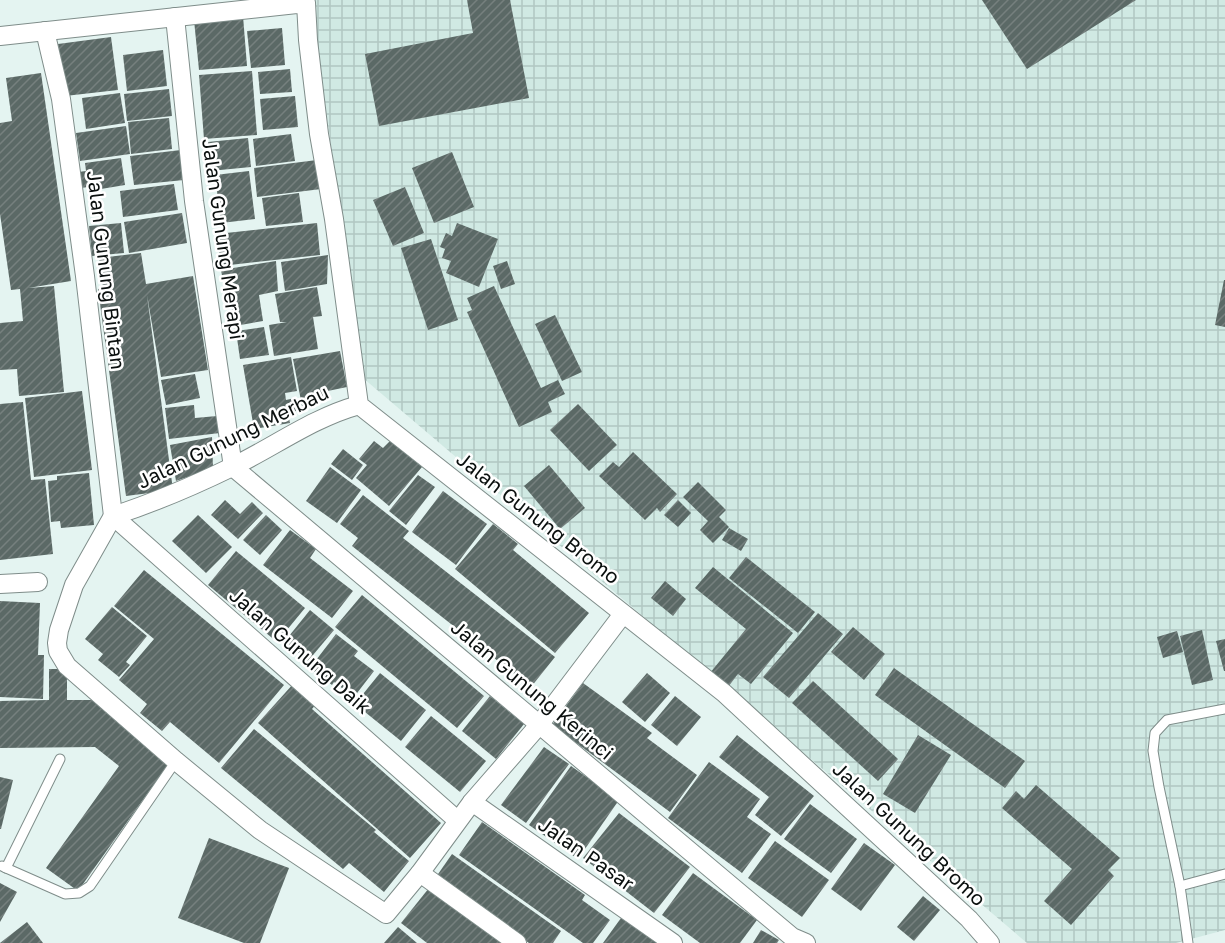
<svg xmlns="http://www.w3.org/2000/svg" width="1225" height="943" font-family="'Golos Text',sans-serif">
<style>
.industrial{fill:url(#industrial-grid)}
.building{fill:url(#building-hatch)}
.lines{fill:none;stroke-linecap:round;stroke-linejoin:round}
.lane-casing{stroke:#7f8d8a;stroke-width:11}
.street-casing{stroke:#7f8d8a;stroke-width:20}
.lane{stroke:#fff;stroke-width:9}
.street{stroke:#fff;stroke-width:18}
.labels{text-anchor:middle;stroke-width:5;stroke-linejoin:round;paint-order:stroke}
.street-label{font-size:20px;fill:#0a0f0e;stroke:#fff}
</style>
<defs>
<pattern id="industrial-grid" width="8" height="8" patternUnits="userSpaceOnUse" patternTransform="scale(1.5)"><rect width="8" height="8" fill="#d0e9e3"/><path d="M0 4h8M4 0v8" fill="none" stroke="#b1c7c2"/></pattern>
<pattern id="building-hatch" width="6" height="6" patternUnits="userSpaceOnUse" patternTransform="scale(1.5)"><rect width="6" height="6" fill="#5b6966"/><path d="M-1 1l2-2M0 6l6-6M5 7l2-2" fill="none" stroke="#76807e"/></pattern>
</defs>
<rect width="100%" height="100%" fill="#e4f4f1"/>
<polygon class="industrial" points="311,0 1225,0 1225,930 1176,943 1027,943 363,378"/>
<g class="building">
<polygon points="467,0 510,0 529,98 379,126 365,54 473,33"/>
<polygon points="982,0 1136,0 1027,69"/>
<polygon points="243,16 247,66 199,70 194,20"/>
<polygon points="282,28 285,65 251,68 247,31"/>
<polygon points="111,37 118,90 65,96 58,44"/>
<polygon points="163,50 167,86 127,91 123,55"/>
<polygon points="290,69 292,92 260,94 258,72"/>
<polygon points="252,71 257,135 204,139 199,75"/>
<polygon points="41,73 71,281 28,288 54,286 64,392 19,396 17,369 0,370 0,323 23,321 20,289 11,290 0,214 0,123 12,121 6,78"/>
<polygon points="169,89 172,116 127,121 124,94"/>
<polygon points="120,93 125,123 86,129 82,98"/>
<polygon points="295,96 298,127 263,130 260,99"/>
<polygon points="169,118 172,149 131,154 128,122"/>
<polygon points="126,126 130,154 80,161 76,133"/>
<polygon points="291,134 295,161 256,166 253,139"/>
<polygon points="248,138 251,167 210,171 208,142"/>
<polygon points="181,150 184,180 134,185 130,156"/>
<polygon points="452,152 474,207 434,223 412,168"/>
<polygon points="121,158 125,185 89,191 88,187 81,188 78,172 86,171 85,163"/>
<polygon points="317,160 321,189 257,197 254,168"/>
<polygon points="249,171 255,219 221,223 215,175"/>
<polygon points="174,184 178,210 123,217 120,191"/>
<polygon points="405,187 424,233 393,246 373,200"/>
<polygon points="299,193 303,222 266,226 262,198"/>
<polygon points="182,213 187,243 129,253 124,222"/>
<polygon points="121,223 124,253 92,256 89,226"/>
<polygon points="317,223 320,255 221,266 217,234"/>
<polygon points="457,223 498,239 479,287 446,273 451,261 442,258 445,249 440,247 446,233 452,236"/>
<polygon points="431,239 458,320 428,330 401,248"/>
<polygon points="141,253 146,284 193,276 208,370 161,377 147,295 173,490 126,496 98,289 103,288 99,258"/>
<polygon points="328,255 327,284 285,291 281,262"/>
<polygon points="276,261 278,291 259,295 263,321 235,326 231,300 226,299 221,270"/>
<polygon points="507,261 515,284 501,289 493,266"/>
<polygon points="1224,280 1225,280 1225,327 1215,325"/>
<polygon points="494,286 541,388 558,380 565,394 548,402 552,412 519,427 467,312 472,310 467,298"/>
<polygon points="317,287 322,316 313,317 318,349 274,356 269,325 287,322 280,322 275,294"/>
<polygon points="555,315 582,372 562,381 535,324"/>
<polygon points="264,327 269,355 240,359 236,331"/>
<polygon points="340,351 347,387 323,392 325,402 302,406 293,359"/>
<polygon points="291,357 297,391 285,393 286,400 295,398 297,411 288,412 290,423 254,429 243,365"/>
<polygon points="195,374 200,398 166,405 161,380"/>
<polygon points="82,391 92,470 34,477 25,398"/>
<polygon points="23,402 31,480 45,479 53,554 0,560 0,404"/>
<polygon points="578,404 617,445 589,471 550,430"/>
<polygon points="194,405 195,418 217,416 220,433 169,439 165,408"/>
<polygon points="212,437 213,468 176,481 170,445"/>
<polygon points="391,440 422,467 389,506 356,478 367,465 359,459 374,441 383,448"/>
<polygon points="343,449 363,465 352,480 331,464"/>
<polygon points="633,452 677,494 660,512 657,508 645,520 599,476 613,462 619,467"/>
<polygon points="549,465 585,508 560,529 524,486"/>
<polygon points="330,467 361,490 337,523 306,501"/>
<polygon points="89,473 94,525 61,528 60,521 51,522 48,481 57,480 57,476"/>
<polygon points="418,475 435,487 406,525 389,511"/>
<polygon points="698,482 726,510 719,517 729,527 713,543 700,530 708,521 683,497"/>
<polygon points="443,491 487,524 456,565 412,532"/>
<polygon points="363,495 409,531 403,538 555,657 531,687 352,546 358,538 340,524"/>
<polygon points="225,500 240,514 252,502 263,513 238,539 211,515"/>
<polygon points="678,500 691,513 678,527 664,515"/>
<polygon points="198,515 232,547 206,573 172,541"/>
<polygon points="266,515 282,530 260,555 243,540"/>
<polygon points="493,524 518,544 513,550 589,613 555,653 455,569"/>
<polygon points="729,528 748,539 741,551 722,540"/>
<polygon points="290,530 316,549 310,558 353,591 332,618 263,565"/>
<polygon points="236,551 305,608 277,642 208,585"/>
<polygon points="746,557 815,612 798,633 729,578"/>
<polygon points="713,567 793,633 751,684 738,674 728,687 710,673 746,629 695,588"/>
<polygon points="144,570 284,685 219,763 170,722 162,731 140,713 147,704 119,680 154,639 114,606"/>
<polygon points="665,581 686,599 673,616 651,598"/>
<polygon points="362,595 484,696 457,728 335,627"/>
<polygon points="0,601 40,603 38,655 44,655 43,699 0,697"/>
<polygon points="112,607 147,636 126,662 130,665 119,677 98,660 103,654 85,639"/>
<polygon points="310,610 334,630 308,661 285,641"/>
<polygon points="818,613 843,634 789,698 763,677"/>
<polygon points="853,627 885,654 864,680 831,652"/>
<polygon points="1202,630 1213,680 1192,685 1180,636"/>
<polygon points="1177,631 1183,652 1163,658 1157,637"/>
<polygon points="336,634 358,651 354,656 374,671 354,697 334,682 332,685 310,668"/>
<polygon points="1225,639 1225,671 1224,671 1216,641"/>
<polygon points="894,668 1025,761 1005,788 875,695"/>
<polygon points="49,669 67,669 67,700 94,700 167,766 78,891 46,868 119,766 95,747 0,748 0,701 49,700"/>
<polygon points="380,673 426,710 401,741 355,704"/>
<polygon points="647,673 670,693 645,722 622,702"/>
<polygon points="813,681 898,759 878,781 792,703"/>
<polygon points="294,683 317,703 312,709 441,823 410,858 258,723"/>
<polygon points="583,683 652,733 647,738 697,775 670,812 552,725"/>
<polygon points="490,696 524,724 496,759 462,731"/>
<polygon points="675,696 701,717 677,746 651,725"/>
<polygon points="431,716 486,761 460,792 405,747"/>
<polygon points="254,729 376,830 374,832 409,861 384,892 349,863 343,869 221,768"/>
<polygon points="737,735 814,796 781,836 755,815 769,797 719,757"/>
<polygon points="918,735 951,755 915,813 883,794"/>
<polygon points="544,747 569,764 526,823 501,805"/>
<polygon points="709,762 760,799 747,817 771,834 742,873 668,818"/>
<polygon points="571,766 619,800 578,859 529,825"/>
<polygon points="0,777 13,780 1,829 0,829"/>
<polygon points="1036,785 1120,858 1108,870 1114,876 1071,925 1044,901 1072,869 1002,808 1016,791 1024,799"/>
<polygon points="810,804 857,839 831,873 784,839"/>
<polygon points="619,813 690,867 654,913 583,858"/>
<polygon points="482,822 585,895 582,900 610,920 593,943 583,943 459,855"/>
<polygon points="209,838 289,868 260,943 244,943 178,918"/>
<polygon points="775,841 829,880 802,917 748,878"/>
<polygon points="864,843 895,865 861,911 831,889"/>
<polygon points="452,854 561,931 553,943 529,943 436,877"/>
<polygon points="693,873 757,920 740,943 700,943 662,915"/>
<polygon points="0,883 17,892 0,922"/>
<polygon points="429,888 501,943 427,943 401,923"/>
<polygon points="923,896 940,910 914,941 897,927"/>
<polygon points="621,918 658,943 603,943"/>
<polygon points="27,922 43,943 0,943"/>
<polygon points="398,927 417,943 384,943"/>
<polygon points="761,930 779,940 777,943 753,943"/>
</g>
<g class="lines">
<g class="lane-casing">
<g id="lane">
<polyline points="2,866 6,868 11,858 60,759"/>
<polyline points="6,868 65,894 79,893 90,886 176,761"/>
<polyline points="1180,886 1225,874"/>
<polyline points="1188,943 1180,886 1159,787 1153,751 1155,733 1167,720 1225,709"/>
</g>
</g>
<g class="street-casing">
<g id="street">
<polyline points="175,17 194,201 233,467 792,937 806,943"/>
<polyline points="45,31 61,99 85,276 113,516 457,820"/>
<polyline points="0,36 306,3 308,40 319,134 334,219 359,405 724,693 969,919 990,943"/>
<path d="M 359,405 C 312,418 274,447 232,467 C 193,486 153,503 113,516 L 74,585 L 59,630 L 57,643 L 58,651 L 67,666 L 176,761 L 260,830 L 386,914 L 420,873 L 472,802 L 539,725 L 623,614"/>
<polyline points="0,584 38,582"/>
<polyline points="472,802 673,943"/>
<polyline points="420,873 517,943"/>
</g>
</g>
<use href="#lane" class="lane"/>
<use href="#street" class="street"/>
</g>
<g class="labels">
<g class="street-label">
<text transform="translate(223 239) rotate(82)" y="7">Jalan Gunung Merapi</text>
<text transform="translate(106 270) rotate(83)" y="7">Jalan Gunung Bintan</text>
<text transform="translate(233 437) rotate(-26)" y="7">Jalan Gunung Merbau</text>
<text transform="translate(538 518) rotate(38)" y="7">Jalan Gunung Bromo</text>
<text transform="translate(300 651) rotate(41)" y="7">Jalan Gunung Daik</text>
<text transform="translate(532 690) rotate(40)" y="7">Jalan Gunung Kerinci</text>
<text transform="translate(909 834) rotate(43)" y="7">Jalan Gunung Bromo</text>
<text transform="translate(586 854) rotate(35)" y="7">Jalan Pasar</text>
</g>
</g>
</svg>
